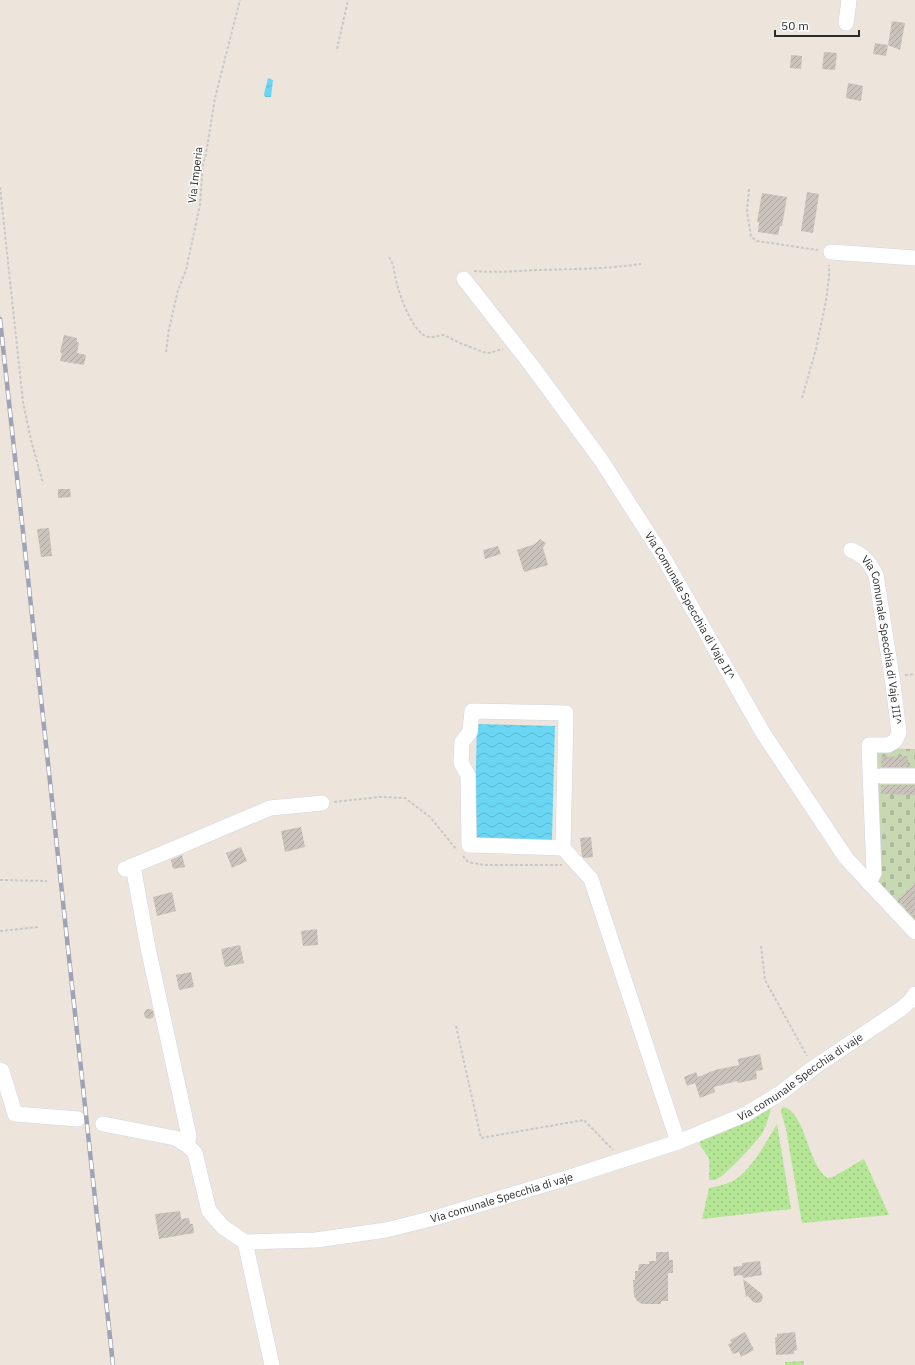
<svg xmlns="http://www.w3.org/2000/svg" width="915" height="1365" font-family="'IBM Plex Sans',sans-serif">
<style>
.cemetery{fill:url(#cemetery-stones)}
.garden{fill:url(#garden-dots)}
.water{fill:url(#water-waves)}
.building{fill:url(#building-hatch)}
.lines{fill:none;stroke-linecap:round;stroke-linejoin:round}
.minor-casing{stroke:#d1d6e4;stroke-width:16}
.path{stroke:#c8c8c8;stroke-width:2;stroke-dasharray:3 2;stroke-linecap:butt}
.minor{stroke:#fff;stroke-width:15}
.rail-casing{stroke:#9fa3b6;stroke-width:4.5}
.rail{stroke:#fff;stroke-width:3;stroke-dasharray:9;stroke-linecap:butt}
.labels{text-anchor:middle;stroke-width:3;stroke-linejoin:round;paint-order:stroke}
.street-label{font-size:11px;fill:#2b2b2b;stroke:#fff}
</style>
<defs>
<pattern id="cemetery-stones" width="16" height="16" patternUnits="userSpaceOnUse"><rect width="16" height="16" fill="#c7d8b3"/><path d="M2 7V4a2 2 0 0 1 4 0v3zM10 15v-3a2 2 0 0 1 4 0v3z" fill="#abba9a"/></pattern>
<pattern id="garden-dots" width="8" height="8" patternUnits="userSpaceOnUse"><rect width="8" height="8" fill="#b5e696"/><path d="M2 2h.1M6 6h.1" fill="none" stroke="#9cc581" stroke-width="1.8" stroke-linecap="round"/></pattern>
<pattern id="water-waves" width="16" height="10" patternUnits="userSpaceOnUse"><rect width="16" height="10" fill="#6bd6f4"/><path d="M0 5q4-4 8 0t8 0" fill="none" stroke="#5db8d1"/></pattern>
<pattern id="building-hatch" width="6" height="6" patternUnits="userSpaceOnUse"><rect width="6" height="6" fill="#c9c3bb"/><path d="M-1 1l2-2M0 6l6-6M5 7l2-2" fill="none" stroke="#ada8a1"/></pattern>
</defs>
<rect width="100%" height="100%" fill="#ede5dc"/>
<polygon class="cemetery" points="872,748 915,749 915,924 878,885"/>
<g class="garden">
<path d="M 772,1103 C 770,1114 767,1125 761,1135 C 754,1144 725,1177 715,1180 C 714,1180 709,1180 709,1180 C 709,1174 710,1166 709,1160 C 707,1151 698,1148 700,1140 L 724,1132 L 746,1121 Z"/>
<path d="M 784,1107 C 806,1114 807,1163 827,1178 L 833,1177 L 864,1159 L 889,1215 L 802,1223 L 786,1129 L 781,1112 L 782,1108 Z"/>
<path d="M 777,1124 L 791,1209 L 702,1219 L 709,1188 C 717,1186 725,1185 733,1181 C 751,1171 766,1142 777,1124 Z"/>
<polygon points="804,1361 804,1365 785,1365 785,1362"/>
</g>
<g class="water">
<polygon points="268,78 273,80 271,97 265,97 264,94"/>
<polygon points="477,724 555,726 552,840 474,838"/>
</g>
<g class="building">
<polygon points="892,21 905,23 900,50 888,45"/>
<polygon points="875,43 888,45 886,56 873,54"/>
<polygon points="824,52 837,53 835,70 822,69"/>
<polygon points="791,55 802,56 801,69 790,68"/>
<polygon points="848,83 863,86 861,101 846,98"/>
<polygon points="807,192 819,194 813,233 801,231"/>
<polygon points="762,193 787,197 782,226 780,226 778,235 758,232 759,222 757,222"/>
<polygon points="64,335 77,338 77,342 79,343 77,353 86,355 84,365 60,361 62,353 60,352"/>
<polygon points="58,489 70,489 71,497 58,498"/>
<polygon points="49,528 52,556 41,557 37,529"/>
<polygon points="540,539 546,543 543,548 548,565 524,572 517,550 535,544"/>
<polygon points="498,546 501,554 485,559 483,550"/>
<polygon points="908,756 908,766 914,767 881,767 881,757"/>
<polygon points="881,785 915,785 915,795 881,794"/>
<polygon points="301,827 305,847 285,852 281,831"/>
<polygon points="591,837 593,857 584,858 582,856 580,838"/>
<polygon points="241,847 247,861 232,868 226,853"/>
<polygon points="182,855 185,867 173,869 171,860"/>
<polygon points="915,884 915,919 898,900"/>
<polygon points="172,892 176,911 157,916 153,897"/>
<polygon points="317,929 318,945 303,946 301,931"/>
<polygon points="240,945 244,963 225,967 221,949"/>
<polygon points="191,972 194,987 179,990 176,975"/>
<circle cx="149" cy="1014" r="5"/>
<polygon points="760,1054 763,1070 756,1071 757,1079 738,1083 737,1081 714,1087 715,1092 700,1098 695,1083 687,1086 684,1077 696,1072 698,1077 715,1070 739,1065 738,1059"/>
<polygon points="180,1211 181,1219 189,1218 190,1224 193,1224 194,1233 159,1239 155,1214"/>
<polygon points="656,1252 669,1252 669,1260 673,1260 673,1273 668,1273 668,1301 661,1301 661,1304 642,1304 637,1301 634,1296 633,1280 635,1280 635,1271 638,1271 639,1264 649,1264 649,1261 656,1261"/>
<polygon points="760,1261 762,1275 743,1278 742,1275 734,1276 733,1267 742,1266 742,1263"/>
<polygon points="743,1279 762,1294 763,1298 761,1302 757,1303 753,1302 748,1296 746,1297"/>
<polygon points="745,1332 754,1350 741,1357 739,1352 733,1354 728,1344 732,1343 730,1340"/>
<polygon points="795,1332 797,1350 794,1351 794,1354 776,1355 775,1338 777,1337 777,1334"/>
</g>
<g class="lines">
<g class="minor-casing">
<g id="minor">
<polyline points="846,23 849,0"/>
<polyline points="831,252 915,258"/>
<path id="s1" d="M 464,279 L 532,366 L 601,460 L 662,555 L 763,733 L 846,858 L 915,932"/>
<path id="s2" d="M 851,550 C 865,556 869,562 876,575 L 893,684 L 899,733 L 895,741 L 888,745 L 869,745 L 874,873 L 869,883"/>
<polygon points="472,711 566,713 563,848 469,845 468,775 461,763 462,742 470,732"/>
<polyline points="881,776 915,776"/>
<polyline points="563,848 591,879 678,1142"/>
<polyline points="133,866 148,948 189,1136 187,1145"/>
<polyline points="125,869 171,850 270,808 322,803"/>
<polyline points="0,1070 2,1071 15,1114 78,1119"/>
<path id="s3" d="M 103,1124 L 175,1138 L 187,1145 L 195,1153 L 209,1211 L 223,1227 L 245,1242 L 316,1240 L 386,1230 L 438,1217 L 570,1177 L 678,1142 L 746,1114 L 779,1094 L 813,1068 L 901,1009 L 911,1000 L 915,994"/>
<polyline points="245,1242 272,1365"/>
</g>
</g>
<g class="path">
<polyline points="337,49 348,0"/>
<polyline points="0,187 23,402 31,440 43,483"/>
<polyline points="749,189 747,211 751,237 757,241 818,250"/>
<path d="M 389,257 C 394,264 394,272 396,280 C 399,294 413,335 429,337 C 434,338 439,335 444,335 L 460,343 L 483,352 L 489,353 L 503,349"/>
<path d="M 474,271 C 496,273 518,271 539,270 C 573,269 607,269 641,264"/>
<polyline points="166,352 169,329 178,290 186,270 200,205 203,164 206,154 215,98 240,0"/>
<polyline points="802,398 816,349 826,301 829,277 829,265"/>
<polyline points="905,675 915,674"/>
<polyline points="334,802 379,797 405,798 430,817 457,850"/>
<polyline points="463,856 468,862 484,865 562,865"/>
<polyline points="0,880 47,881"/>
<polyline points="0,931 38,927"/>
<polyline points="761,946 765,980 807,1056"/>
<polyline points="456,1026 481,1138 584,1120 613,1150"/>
</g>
<use href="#minor" class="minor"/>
<g class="rail-casing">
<polyline id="rail" points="0,319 113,1365"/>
</g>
<use href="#rail" class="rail"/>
</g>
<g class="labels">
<g class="street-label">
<text transform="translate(195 175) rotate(-83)" y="4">Via Imperia</text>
<text dy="4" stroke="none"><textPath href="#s1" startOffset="398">Via Comunale Specchia di Vaje II^</textPath></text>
<text dy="4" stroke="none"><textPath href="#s2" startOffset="101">Via Comunale Specchia di Vaje III^</textPath></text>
<text dy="4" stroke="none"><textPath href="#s3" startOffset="792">Via comunale Specchia di vaje</textPath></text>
<text dy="4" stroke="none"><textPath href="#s3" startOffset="468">Via comunale Specchia di vaje</textPath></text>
</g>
</g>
<path d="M775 30v6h84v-6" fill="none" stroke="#2b2b2b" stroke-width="2"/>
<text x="781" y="30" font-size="12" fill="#2b2b2b" stroke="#ffffff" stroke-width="3" paint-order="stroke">50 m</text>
</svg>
